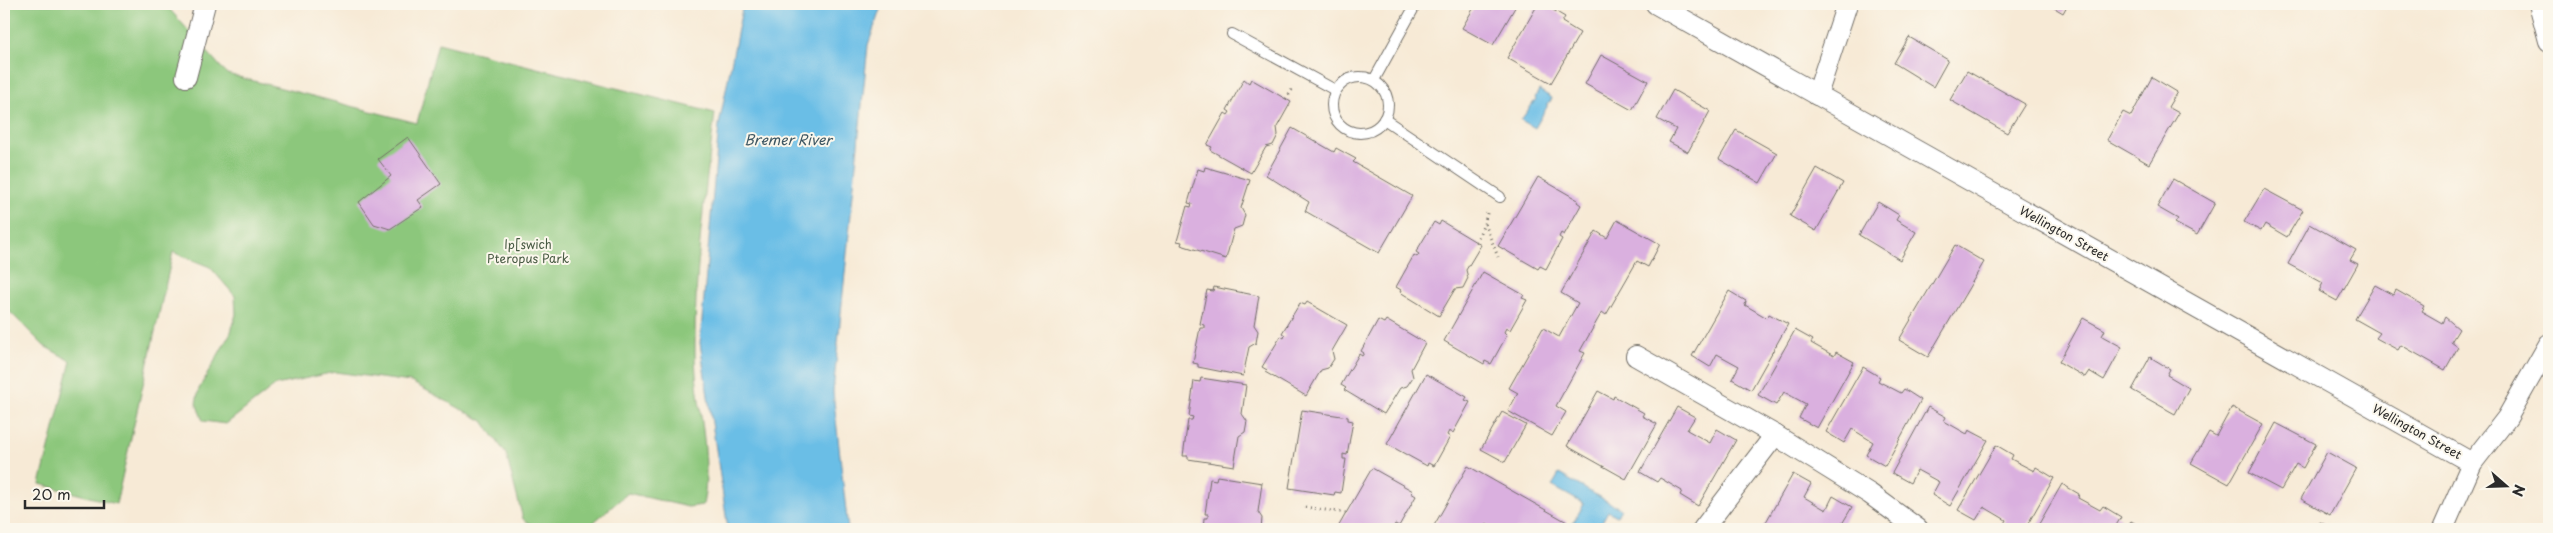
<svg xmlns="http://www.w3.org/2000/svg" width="2553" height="533" font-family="'Playpen Sans',sans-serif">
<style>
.green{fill:#8cc77c;stroke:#5c7954}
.water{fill:#6abee6;stroke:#4a7488}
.building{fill:#dab0df}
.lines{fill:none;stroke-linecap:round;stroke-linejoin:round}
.service-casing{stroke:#726e67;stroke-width:12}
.minor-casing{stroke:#726e67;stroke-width:22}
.path{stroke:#726e67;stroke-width:3;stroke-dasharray:1 4;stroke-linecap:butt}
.service{stroke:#fff;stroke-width:10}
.minor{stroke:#fff;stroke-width:20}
.labels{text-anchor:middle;stroke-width:4;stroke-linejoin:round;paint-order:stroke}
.street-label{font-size:12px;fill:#2b2b2b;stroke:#fbf7ec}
.park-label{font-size:12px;fill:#485a43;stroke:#fbf7ec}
.water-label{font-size:14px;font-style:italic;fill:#3e5763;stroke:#fbf7ec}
</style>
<rect width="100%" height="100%" fill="#fbf7ec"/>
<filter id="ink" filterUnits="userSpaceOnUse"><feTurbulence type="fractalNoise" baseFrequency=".02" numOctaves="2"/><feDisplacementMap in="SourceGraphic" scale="10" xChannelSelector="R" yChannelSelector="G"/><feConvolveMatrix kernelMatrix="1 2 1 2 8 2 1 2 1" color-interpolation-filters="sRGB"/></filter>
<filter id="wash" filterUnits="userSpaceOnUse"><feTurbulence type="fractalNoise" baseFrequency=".0096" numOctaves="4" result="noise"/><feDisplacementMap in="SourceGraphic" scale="20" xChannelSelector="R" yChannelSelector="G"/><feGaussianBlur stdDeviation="1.12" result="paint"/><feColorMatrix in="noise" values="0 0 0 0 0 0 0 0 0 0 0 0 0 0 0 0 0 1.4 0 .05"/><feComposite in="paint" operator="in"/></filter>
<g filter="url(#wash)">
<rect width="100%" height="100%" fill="#f7ead6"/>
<path class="green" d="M 4,4 L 165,4 L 227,74 L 417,123 L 438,43 L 715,113 C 705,193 694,271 695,351 C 695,402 713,454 703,505 L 688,507 L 628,493 L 595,521 L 591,529 L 538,529 L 523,519 L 506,454 L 483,421 L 411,382 L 335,372 L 276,385 L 226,424 L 203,421 L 196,403 L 199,389 L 231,332 L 236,314 L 235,296 L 210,267 L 173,252 L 116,504 L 40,484 L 71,361 L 44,346 L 10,312 L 4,309 Z"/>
<g class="water">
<polygon points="743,4 882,4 868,45 833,392 848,529 728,529 700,343 719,125"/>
<polygon points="1539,90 1552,98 1535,128 1521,120 1536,99 1535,98"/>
<polygon points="1559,474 1621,509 1617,516 1608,511 1598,529 1585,529 1573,523 1584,504 1552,486"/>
</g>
<g id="blocks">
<g class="building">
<polygon points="1476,4 1517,4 1493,45 1462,28"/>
<polygon points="1538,4 1543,4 1565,17 1562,22 1580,33 1551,83 1507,58"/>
<polygon points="2048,4 2068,4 2063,13"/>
<polygon points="1909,37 1948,60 1933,87 1894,63"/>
<polygon points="1601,55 1648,81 1632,110 1585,84"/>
<polygon points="1967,71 2025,104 2007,133 1950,100"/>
<polygon points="2152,77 2177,92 2168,107 2179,113 2149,164 2107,140 2123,112 2131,116"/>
<polygon points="1244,79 1249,83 1251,79 1291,102 1277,127 1278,135 1273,145 1266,147 1251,173 1210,150 1212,147 1207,145 1225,113 1228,115 1230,112 1227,110"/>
<polygon points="1673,90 1710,111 1688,152 1669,142 1676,129 1657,119"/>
<polygon points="1292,128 1334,152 1336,148 1356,159 1353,162 1412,196 1379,253 1305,211 1309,202 1266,175"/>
<polygon points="1736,130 1777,153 1760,183 1719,159"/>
<polygon points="408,137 441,184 418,200 423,207 390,229 374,224 359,202 391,176 378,159"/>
<polygon points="1205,167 1250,180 1241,208 1245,215 1242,226 1234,229 1226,259 1181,245 1182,242 1177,241 1187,206 1191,207 1192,204 1188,203 1198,169 1204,171"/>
<polygon points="1817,168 1843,183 1816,231 1790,216"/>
<polygon points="1538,177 1578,200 1577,202 1581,205 1564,235 1561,233 1559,237 1562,239 1546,269 1540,266 1538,269 1498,246"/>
<polygon points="2173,179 2215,203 2197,235 2175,223 2178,219 2157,207"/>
<polygon points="2264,189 2303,210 2287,237 2265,224 2261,231 2244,222"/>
<polygon points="1878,202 1899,215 1896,220 1916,232 1900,260 1859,235"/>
<polygon points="1617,220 1660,244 1648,267 1637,261 1606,315 1602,312 1580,351 1585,353 1556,406 1566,412 1552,436 1508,411 1518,393 1509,388 1543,328 1559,337 1578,303 1561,293 1596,231 1607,238"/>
<polygon points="1441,221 1481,245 1466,270 1468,278 1463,288 1455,289 1439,316 1400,292 1401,290 1396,287 1414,255 1417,257 1419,254 1416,252 1434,222 1439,225"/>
<polygon points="2310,224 2356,250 2350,260 2358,264 2337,301 2319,291 2323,283 2288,264"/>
<polygon points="1955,245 1984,262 1928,357 1899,340"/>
<polygon points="1483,272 1524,295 1522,298 1527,300 1510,330 1506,328 1504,332 1507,335 1491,364 1485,361 1484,364 1444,341"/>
<polygon points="2375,285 2393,295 2396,290 2424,306 2421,311 2442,323 2445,317 2459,329 2451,342 2458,347 2445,370 2401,345 2398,350 2376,338 2380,333 2355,319"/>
<polygon points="1214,287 1259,296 1254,325 1258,331 1256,343 1249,347 1243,376 1198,367 1198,364 1193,363 1200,328 1204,328 1204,325 1200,324 1207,290 1213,291"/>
<polygon points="1729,291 1746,301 1745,305 1767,318 1769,314 1788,324 1751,390 1732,379 1739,366 1717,354 1710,367 1692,356"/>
<polygon points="1307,302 1347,325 1332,351 1334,359 1328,368 1321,370 1306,396 1265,372 1267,370 1262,367 1281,336 1284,338 1285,335 1282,333 1300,303 1305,305"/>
<polygon points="2083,318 2105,330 2102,336 2122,347 2104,380 2089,371 2085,377 2059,362"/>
<polygon points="1378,320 1384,323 1386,320 1425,343 1411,369 1413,377 1407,386 1400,388 1384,414 1344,390 1346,388 1341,385 1359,354 1362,356 1364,353 1361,351"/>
<polygon points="1795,330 1813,340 1811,343 1834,356 1836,352 1854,362 1817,428 1799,418 1806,404 1784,392 1776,405 1758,395"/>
<polygon points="2150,357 2170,369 2167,375 2189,388 2175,414 2132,390"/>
<polygon points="1863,367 1880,377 1878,381 1901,393 1904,389 1921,400 1885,466 1866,455 1873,442 1852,429 1844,443 1826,432"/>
<polygon points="1426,374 1467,397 1465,400 1470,402 1453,433 1449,431 1447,435 1450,437 1434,466 1428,463 1427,466 1387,444"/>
<polygon points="1201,378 1246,385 1242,414 1247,421 1245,432 1239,436 1234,466 1188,459 1188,456 1183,456 1188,420 1192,420 1193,417 1189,416 1194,381 1200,382"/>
<polygon points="1598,391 1613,399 1614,396 1644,413 1642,416 1657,424 1626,479 1567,446"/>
<polygon points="1677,407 1695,417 1687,430 1710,443 1717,429 1736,440 1698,506 1680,495 1682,491 1660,478 1657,482 1640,472"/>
<polygon points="1928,407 1946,417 1944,421 1967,434 1969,430 1988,440 1950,506 1932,495 1939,482 1917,470 1910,483 1892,473"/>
<polygon points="2232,407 2263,424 2229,484 2191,463 2209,432 2216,436"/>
<polygon points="1302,410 1348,417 1348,420 1353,421 1347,455 1343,454 1343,459 1346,459 1341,493 1335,492 1334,495 1289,488"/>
<polygon points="1502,412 1526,425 1505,462 1481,449"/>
<polygon points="2276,423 2316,444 2303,468 2296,464 2281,490 2249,473"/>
<polygon points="1996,445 2013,455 2011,459 2034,471 2036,467 2054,478 2025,529 2001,529 2006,520 1984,507 1976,520 1958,510"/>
<polygon points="2327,452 2356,468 2330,515 2301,499"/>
<polygon points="1468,466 1567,522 1563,529 1496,529 1486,524 1483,529 1432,529"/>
<polygon points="1372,468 1413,491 1411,493 1416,496 1399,526 1395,524 1393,529 1337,529"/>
<polygon points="1793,474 1811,484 1804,497 1826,510 1833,496 1852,507 1839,529 1762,529"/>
<polygon points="1217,476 1262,483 1258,512 1262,518 1261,529 1203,529 1204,518 1208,518 1208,514 1205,514 1210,479 1216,480"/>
<polygon points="2062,484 2079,494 2078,498 2100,510 2103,506 2121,517 2114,529 2036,529"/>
<polygon points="2131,521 2145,529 2127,529"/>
<polygon points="2320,522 2333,529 2316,529"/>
</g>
</g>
</g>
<g filter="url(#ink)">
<use href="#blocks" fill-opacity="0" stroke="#726e67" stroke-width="1"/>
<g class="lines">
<g class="service-casing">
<g id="service">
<polyline points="1232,34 1335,90"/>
<circle cx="1360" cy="105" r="28"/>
<polyline points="1374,80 1416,4"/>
<polyline points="1384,119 1500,197"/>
</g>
</g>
<g class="minor-casing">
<g id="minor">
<polyline points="1656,4 2472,463"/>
<polyline points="2539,4 2549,41"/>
<polyline points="186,77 205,4"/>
<polyline points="1817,95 1847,4"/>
<polyline points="1636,356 1775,435 1870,494 1918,529"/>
<polyline points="1703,529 1775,435"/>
<polyline points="2443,529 2472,463 2507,418 2549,344"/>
</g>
</g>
<g class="path">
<polyline points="1286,99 1294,87"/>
<polyline points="1485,224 1498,257"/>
<polyline points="1476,242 1484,224 1488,210"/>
<polyline points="1305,507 1346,513"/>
</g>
<use href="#service" class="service"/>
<use href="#minor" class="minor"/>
</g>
</g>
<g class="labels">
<g class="street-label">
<text transform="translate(2064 234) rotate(29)" y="4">Wellington Street</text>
<text transform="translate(2417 432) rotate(29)" y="4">Wellington Street</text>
</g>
<g class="park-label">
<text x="528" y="249">Ip[swich<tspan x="528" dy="14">Pteropus Park</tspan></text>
</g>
<g class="water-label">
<text x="788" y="145">Bremer River</text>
</g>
</g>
<rect width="2553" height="533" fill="none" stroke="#fbf7ec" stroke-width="20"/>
<g transform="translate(2506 486) rotate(110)" stroke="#fbf7ec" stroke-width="4" paint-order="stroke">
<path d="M0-4L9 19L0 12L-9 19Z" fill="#2b2b2b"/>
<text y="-8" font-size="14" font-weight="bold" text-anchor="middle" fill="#2b2b2b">N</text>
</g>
<path d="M25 500v8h79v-8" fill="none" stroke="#2b2b2b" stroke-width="2.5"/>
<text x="32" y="500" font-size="15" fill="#2b2b2b" stroke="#fbf7ec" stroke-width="4" paint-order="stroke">20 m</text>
</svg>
